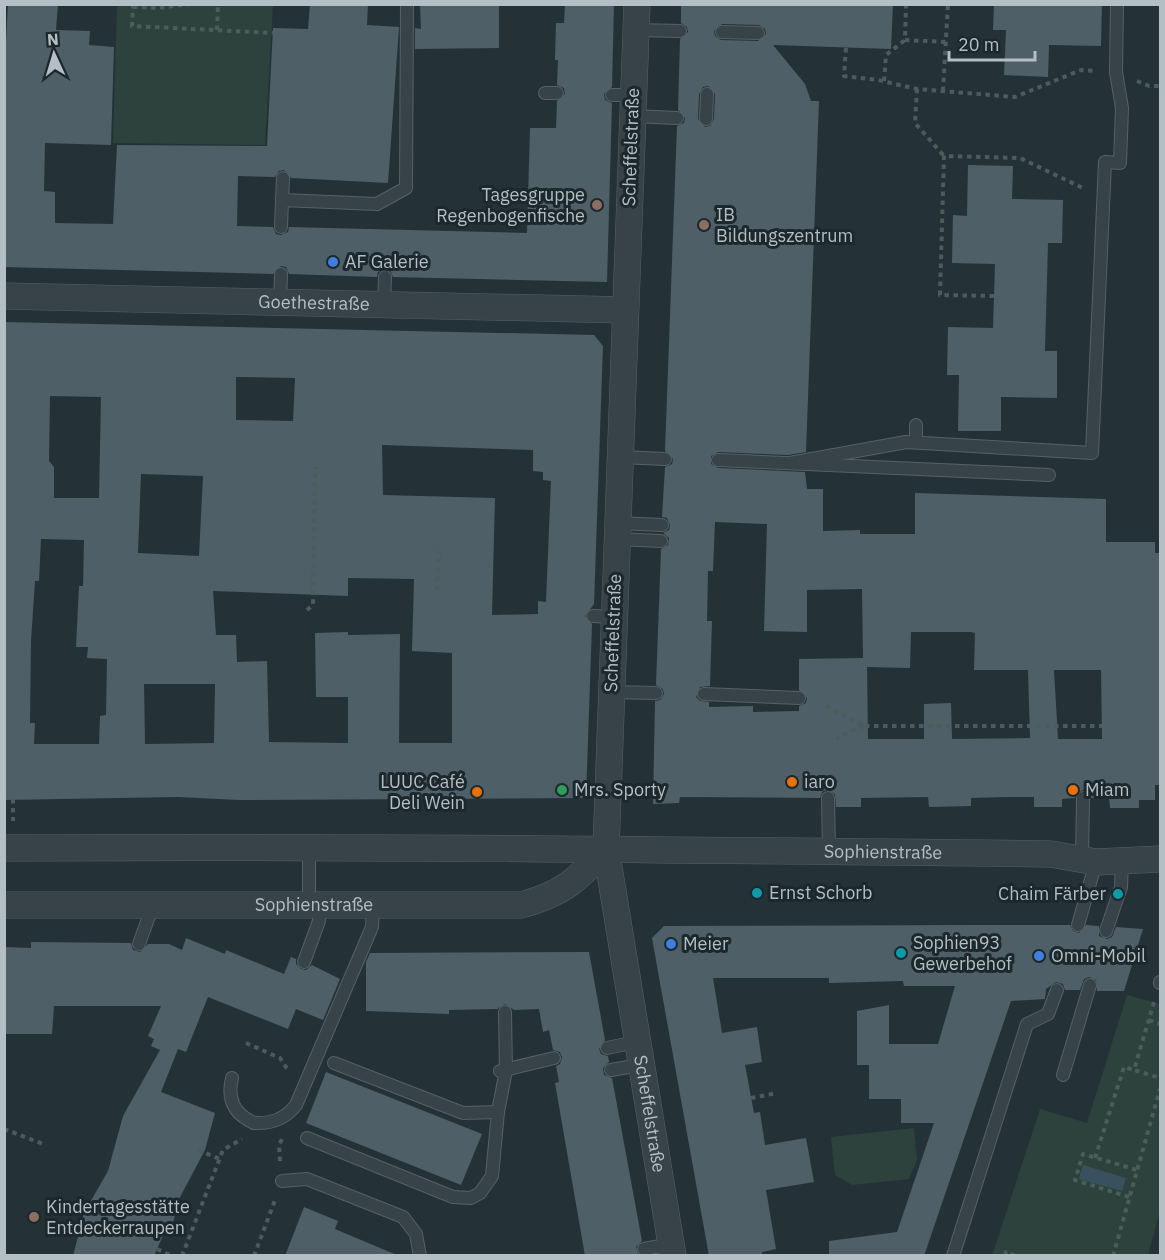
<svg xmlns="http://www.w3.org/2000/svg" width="1165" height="1260" font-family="'IBM Plex Sans',sans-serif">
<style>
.green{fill:#2d423c}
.water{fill:#39515e}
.building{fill:#4f5f67;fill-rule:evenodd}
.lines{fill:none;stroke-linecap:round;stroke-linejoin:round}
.lane-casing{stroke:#566166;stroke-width:14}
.street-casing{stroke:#566166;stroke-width:27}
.path{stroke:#4b5c5a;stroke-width:4;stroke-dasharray:4.5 4.5;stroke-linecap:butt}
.lane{stroke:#374349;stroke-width:12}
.street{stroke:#374349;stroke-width:26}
.education-dot{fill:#8d6e63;stroke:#1d282d;stroke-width:2}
.shop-dot{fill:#3f7fe0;stroke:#1d282d;stroke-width:2}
.food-dot{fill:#e8710a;stroke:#1d282d;stroke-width:2}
.leisure-dot{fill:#2e9e5b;stroke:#1d282d;stroke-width:2}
.culture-dot{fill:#0f9aa8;stroke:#1d282d;stroke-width:2}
.labels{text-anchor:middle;stroke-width:6;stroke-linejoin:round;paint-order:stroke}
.street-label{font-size:18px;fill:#b3bec5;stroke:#1d282d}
.poi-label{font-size:18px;fill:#b3bec5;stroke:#1d282d;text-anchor:start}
</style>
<rect width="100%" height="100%" fill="#243238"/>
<g class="green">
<polygon points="117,5 273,5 265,145 113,143"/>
<polygon points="1127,995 1160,1004 1160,1211 1148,1255 992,1256 1040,1109 1087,1123"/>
<polygon points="914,1128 917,1160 909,1179 852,1185 835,1175 831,1137"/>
</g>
<polygon class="water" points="1083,1165 1126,1178 1122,1191 1079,1179"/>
<g class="building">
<polygon points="8,4 58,4 56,30 90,31 89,45 114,47 111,145 45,143 44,191 55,192 55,223 113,224 117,145 267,146 273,28 308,29 310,4 368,4 367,25 399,27 388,183 291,178 284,170 279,171 275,177 238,176 237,226 273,227 276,234 281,235 288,232 289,227 527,233 530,128 556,128 557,101 565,94 564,88 557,85 558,60 555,60 556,23 564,23 565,4 614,4 612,87 604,94 605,100 612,103 607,282 393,277 390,270 385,269 378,272 377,277 289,274 286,267 281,266 273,274 4,267 4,79"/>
<polygon points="499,4 499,48 415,49 415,28 421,29 420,5"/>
<path d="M 681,4 L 893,4 L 891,49 L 773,45 L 805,84 L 811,101 L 819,101 L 806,452 L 788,455 L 718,452 L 711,456 L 711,464 L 718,468 L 805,472 L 807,489 L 823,489 L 823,531 L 860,530 L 860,534 L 915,534 L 915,493 L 1106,499 L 1106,542 L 1155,542 L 1155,553 L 1161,553 L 1161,785 L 1155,785 L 1155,800 L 1139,800 L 1139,808 L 1110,808 L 1109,797 L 1091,798 L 1088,791 L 1083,790 L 1076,793 L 1075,798 L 1062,799 L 1062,807 L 1034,807 L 1034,797 L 1006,797 L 971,798 L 971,806 L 929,807 L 928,797 L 861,798 L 861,807 L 836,807 L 835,794 L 828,790 L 823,791 L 820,798 L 680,797 L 679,803 L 653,804 L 655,701 L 660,700 L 664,694 L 663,689 L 656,685 L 661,549 L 668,545 L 669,538 L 663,533 L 669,530 L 670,525 L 667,518 L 662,517 L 665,467 L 672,464 L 673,459 L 665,451 L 677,126 L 684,123 L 685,118 L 678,110 L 680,39 L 688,32 L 687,27 L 681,23 ZM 722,24 L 759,25 L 765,29 L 766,34 L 758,41 L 721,40 L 715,36 L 714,31 ZM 708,86 L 715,94 L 714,119 L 710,126 L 705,127 L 698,119 L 699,94 L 703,87 ZM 715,522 L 767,524 L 764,631 L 807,632 L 807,590 L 862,589 L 863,658 L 799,659 L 799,690 L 807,698 L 806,703 L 799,706 L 799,711 L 753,712 L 753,706 L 709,707 L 709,702 L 700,701 L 696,697 L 700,687 L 710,686 L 712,621 L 707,621 L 708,571 L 713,571 ZM 911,632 L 971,632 L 975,633 L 974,670 L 1028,670 L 1030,738 L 952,739 L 951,703 L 924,704 L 924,739 L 868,739 L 867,667 L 910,668 ZM 1054,670 L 1101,670 L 1102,739 L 1058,739 Z"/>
<polygon points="994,4 1102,4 1101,46 1049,45 1048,77 1004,75 1006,30 993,30"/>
<polygon points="968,165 1013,166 1012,199 1063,200 1062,243 1048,243 1045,351 1057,351 1057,398 1001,397 1001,431 958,431 959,375 947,375 948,327 993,328 995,264 952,263 953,215 967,216"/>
<path d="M 4,322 L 594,335 L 603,346 L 594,604 L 585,616 L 592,624 L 586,798 L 239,800 L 178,797 L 4,800 ZM 236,377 L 295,378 L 293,421 L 236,420 ZM 50,396 L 101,397 L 99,498 L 54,498 L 54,467 L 49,461 ZM 382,445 L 533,450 L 533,471 L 543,472 L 543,480 L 551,481 L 546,602 L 538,601 L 538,614 L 492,615 L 495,498 L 383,495 ZM 141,474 L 203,476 L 199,556 L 138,553 ZM 41,539 L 84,540 L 83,586 L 79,586 L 76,647 L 88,647 L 87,658 L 107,659 L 106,715 L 100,716 L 99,744 L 34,744 L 35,723 L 30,723 L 31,641 L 35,581 L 39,581 ZM 348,578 L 414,579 L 412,651 L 452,653 L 452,743 L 399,743 L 400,634 L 348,635 L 348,632 L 315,633 L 316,697 L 348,697 L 348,743 L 269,742 L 267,661 L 237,662 L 236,635 L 216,635 L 213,591 L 348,596 ZM 144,684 L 215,684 L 214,743 L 145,744 Z"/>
<polygon points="977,925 1070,925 1073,931 1079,933 1086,925 1099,926 1099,936 1107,939 1112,937 1116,927 1143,929 1124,991 1097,991 1096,980 1089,977 1084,979 1080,990 1065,990 1063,984 1056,982 1046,989 1045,999 1011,1001 924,1256 829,1256 829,1241 897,1232 934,1123 901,1123 901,1099 869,1099 869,1065 857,1065 857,1011 889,1005 889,1044 938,1044 955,986 904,986 903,981 829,983 829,978 713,978 722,1033 757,1027 762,1062 745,1065 754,1113 760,1112 765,1145 806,1138 814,1182 766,1190 776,1249 762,1252 762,1256 709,1256 652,938 664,926"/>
<polygon points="186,938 225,954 226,950 284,974 291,957 296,959 296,964 301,969 306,970 312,965 340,979 323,1020 296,1009 288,1029 208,997 186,1052 178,1049 161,1092 215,1113 205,1150 179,1199 170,1235 164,1233 154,1256 73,1256 84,1213 108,1171 123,1116 160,1050 151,1046 154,1039 148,1036 161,1006 54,1006 52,1034 4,1034 4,947 31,948 31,942 131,943 133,950 140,952 148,944 169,944 182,950"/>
<polygon points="589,952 605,1040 599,1049 601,1054 608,1056 609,1062 603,1068 604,1075 612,1078 642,1241 636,1247 639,1256 585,1256 555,1083 559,1082 556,1066 560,1064 562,1057 560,1052 553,1050 549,1030 543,1032 539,1009 514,1010 505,1004 497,1009 449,1010 449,1014 366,1011 366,962 370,953"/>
<polygon points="326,1072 482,1134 461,1185 306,1123"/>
<polygon points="304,1207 338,1221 335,1229 399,1256 285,1256"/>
</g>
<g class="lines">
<g class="lane-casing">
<g id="lane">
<polyline points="636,30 680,31"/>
<polyline points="722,32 758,33"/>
<polyline points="545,93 557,93"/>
<polyline points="612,95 633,95"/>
<polyline points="632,116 677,118"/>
<polyline points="706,119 707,94"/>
<polyline points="282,200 283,178"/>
<polyline points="281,227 282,200 377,204 406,188 407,4"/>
<polyline points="280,303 281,274"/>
<polyline points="384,305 385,277"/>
<polyline points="916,442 916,425"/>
<polyline points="620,457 665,459"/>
<polyline points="718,460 1049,475"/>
<polyline points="790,463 906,442 1092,453 1105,162 1120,163 1122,108 1116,72 1117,4"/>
<polyline points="617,523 662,525"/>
<polyline points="617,539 661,541"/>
<polyline points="593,616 614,617"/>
<polyline points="611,692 656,693"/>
<polyline points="704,694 799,698"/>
<polyline points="828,798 829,852"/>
<polyline points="309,846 309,905"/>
<polyline points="1082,859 1083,798"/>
<polyline points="1078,925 1096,862"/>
<polyline points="1106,931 1121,887 1122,862"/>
<polyline points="139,944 153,905"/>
<polyline points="304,962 319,921 320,905"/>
<polyline points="1160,983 1160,982"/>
<polyline points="607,1048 636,1042"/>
<polyline points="334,1063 463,1113 498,1112"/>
<polyline points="611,1070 640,1065"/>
<polyline points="500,1071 554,1058"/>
<polyline points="1063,1075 1090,985"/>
<path d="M 232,1078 C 227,1099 234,1114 254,1123 C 272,1124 285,1119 296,1105 L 372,927 L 373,905"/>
<polyline points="307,1138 453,1197 471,1198 480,1193 492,1176 498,1112 506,1070 505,1012"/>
<polyline points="282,1181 307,1179 403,1217 416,1234 420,1256"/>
<polyline points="644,1249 671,1244"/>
<polyline points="953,1256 1027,1024 1048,1014 1057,990"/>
</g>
</g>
<g class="street-casing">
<g id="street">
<path id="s1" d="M 637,4 L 606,849 L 673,1256"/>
<path id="s2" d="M 4,296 L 625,310"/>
<path id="s3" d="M 4,848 C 354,846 702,850 1051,854 L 1096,862 L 1160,859"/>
<path id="s4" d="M 4,905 L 521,905 C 563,894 577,880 606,849"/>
</g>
</g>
<g class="path">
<polyline points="133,4 132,26 273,33"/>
<polyline points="906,4 905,40 946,42"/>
<polyline points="133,7 158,8 191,4"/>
<polyline points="217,30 218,4"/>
<polyline points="846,48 844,76 878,80 917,89 1015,97 1081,70 1096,71"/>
<polyline points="884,81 886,55 905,40"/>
<polyline points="1137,81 1149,86 1160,86"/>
<polyline points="917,89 915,123 944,156"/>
<polyline points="943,91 948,4"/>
<polyline points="994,296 940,295 944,156 1020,158 1085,189"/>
<polyline points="437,590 439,551"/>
<polyline points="307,610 313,605 315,467"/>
<polyline points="826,706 865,726 841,735 832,744"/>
<polyline points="865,726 1102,726"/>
<polyline points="13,799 13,821"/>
<polyline points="1154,1002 1134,1070 1160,1078"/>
<polyline points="1149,1020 1160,1024"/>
<polyline points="246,1043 280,1058 288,1070"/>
<polyline points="751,1098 777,1093"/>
<polyline points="4,1129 43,1144"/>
<polyline points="198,1150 220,1159"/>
<polyline points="1095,1158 1124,1067 1134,1070"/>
<polyline points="280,1161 279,1145 282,1139"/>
<polyline points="1129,1197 1075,1180 1083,1154 1137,1170"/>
<polyline points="157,1249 172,1256"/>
<polyline points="182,1256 223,1150 242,1139"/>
<polyline points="254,1256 275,1200"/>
<polyline points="1005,1256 1006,1252 1016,1256"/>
<polyline points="1113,1256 1160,1089"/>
</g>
<use href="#lane" class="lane"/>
<use href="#street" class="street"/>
</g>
<g class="education-dot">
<circle cx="597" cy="205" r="6"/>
<circle cx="704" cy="225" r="6"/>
<circle cx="34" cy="1217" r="6"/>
</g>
<g class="shop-dot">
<circle cx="333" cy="262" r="6"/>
<circle cx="671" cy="944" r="6"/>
<circle cx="1039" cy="956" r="6"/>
</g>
<g class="food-dot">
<circle cx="792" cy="782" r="6"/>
<circle cx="1073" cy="790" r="6"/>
<circle cx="477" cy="792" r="6"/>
</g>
<circle class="leisure-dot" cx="562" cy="790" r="6"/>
<g class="culture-dot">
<circle cx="757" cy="893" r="6"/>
<circle cx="1118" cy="894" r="6"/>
<circle cx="901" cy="953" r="6"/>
</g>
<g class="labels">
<g class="street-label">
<text transform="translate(631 147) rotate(-88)" y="6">Scheffelstraße</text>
<text dy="6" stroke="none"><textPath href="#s2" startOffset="310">Goethestraße</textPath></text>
<text transform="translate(613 633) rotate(-88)" y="6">Scheffelstraße</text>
<text dy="6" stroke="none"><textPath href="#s3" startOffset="879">Sophienstraße</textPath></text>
<text dy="6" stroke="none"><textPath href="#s4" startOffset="310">Sophienstraße</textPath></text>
<text dy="6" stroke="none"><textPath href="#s1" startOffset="1114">Scheffelstraße</textPath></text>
</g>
<g class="poi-label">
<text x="585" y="201" text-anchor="end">Tagesgruppe<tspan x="585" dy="21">Regenbogenfische</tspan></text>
<text x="716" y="221">IB<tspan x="716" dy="21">Bildungszentrum</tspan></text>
<text x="345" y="268">AF Galerie</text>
<text x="465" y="788" text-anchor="end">LUUC Café<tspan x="465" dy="21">Deli Wein</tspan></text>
<text x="804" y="788">iaro</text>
<text x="574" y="796">Mrs. Sporty</text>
<text x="1085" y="796">Miam</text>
<text x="769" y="899">Ernst Schorb</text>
<text x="1106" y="900" text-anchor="end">Chaim Färber</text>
<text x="913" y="949">Sophien93<tspan x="913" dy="21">Gewerbehof</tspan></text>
<text x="683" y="950">Meier</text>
<text x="1051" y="962">Omni-Mobil</text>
<text x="46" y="1213">Kindertagesstätte<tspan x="46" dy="21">Entdeckerraupen</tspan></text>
</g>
</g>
<rect width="1165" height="1260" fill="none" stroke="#b3bec5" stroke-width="12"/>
<g transform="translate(54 54) rotate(356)" stroke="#1d282d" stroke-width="4.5" paint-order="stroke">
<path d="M0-4.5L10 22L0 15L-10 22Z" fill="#b3bec5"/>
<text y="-9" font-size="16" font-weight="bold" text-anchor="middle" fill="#b3bec5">N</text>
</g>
<path d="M949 51v9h86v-9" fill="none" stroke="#b3bec5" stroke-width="3"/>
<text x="958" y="51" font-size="18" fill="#b3bec5" stroke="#1d282d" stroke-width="4.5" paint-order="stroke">20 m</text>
</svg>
